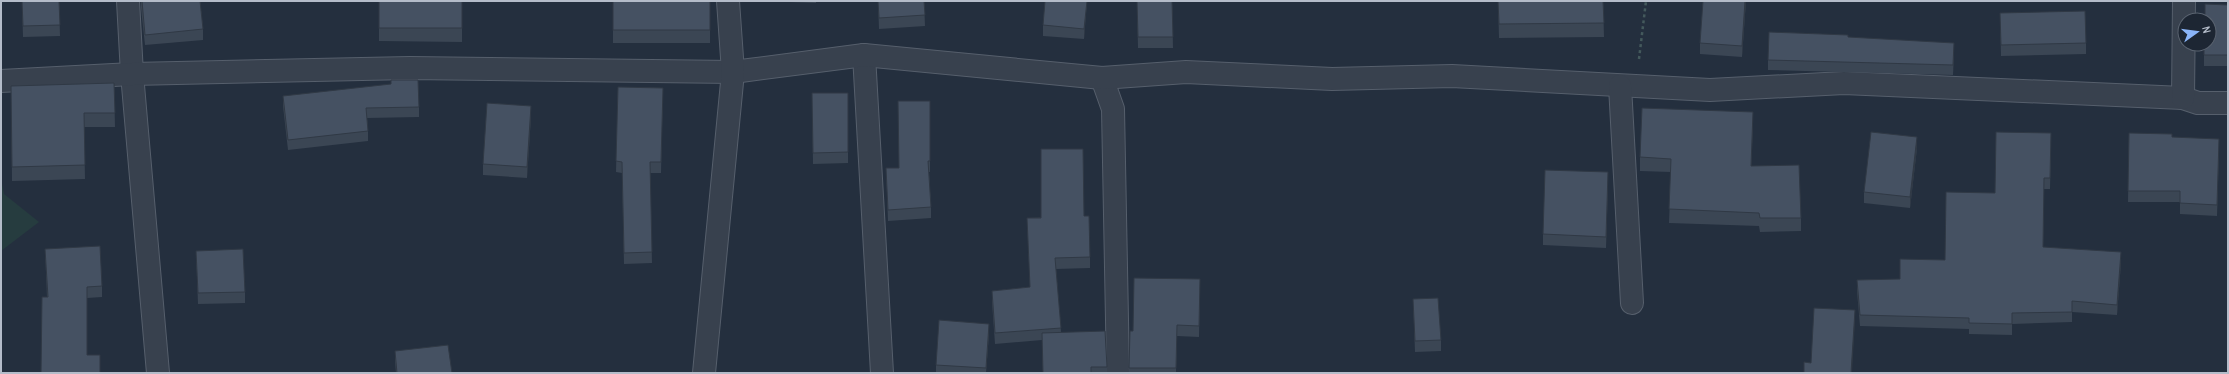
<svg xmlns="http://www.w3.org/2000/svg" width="2229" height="374" font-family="'Archivo Narrow',sans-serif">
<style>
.green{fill:#263c3f}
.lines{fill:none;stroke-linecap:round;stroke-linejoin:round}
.minor-casing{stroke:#565f6c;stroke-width:24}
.path{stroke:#44595c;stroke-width:2.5;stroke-dasharray:3 3;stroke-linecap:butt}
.minor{stroke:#38414e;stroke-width:22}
.wall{fill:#3b4654}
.shaded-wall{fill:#303945}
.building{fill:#455162;stroke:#303945}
</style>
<rect width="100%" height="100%" fill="#242f3e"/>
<polygon class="green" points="1,178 4,194 39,222 1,251"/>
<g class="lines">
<g class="minor-casing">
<g id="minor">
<polyline points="128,1 132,74 158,373"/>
<polyline points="864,55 882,373"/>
<polyline points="1102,78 1113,109 1118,373"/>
<polyline points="1,81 132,74 410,68 733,72 864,55 1102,78 1186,72 1332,79 1452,76 1710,90 1844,83 2183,98 2198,103 2228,103"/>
<polyline points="1620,86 1632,303"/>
<polyline points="2183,98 2184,1"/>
<polyline points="704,373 733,72 728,1"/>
</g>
</g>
<polyline class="path" points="1639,59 1646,1"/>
<use href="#minor" class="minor"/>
</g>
<g class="wall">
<polygon points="22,1 59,1 60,36 23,37"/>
<polygon points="141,1 200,1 203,29 203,40 145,45 141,8"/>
<polygon points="379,1 462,1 462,42 379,41"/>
<rect x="613" y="1" width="97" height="42"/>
<polygon points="764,1 816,1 816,3"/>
<polygon points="878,1 924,1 925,26 879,29"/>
<polygon points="1087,1 1084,39 1043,36 1043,25"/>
<polygon points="1137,1 1172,1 1173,48 1138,48"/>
<polygon points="1498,1 1603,1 1604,37 1499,38"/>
<polygon points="1703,1 1746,1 1742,57 1700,54 1700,43"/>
<polygon points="2228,5 2228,66 2204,66 2204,44"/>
<polygon points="2000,13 2086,43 2086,54 2001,56"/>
<polygon points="1848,37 1954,53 1953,75 1768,70 1768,60"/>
<polygon points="114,83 115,127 84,127 85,179 12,181 11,86"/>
<polygon points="618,87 663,88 661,173 650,173 652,263 624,264 622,173 616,172"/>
<polygon points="812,93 848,93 848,163 813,164"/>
<polygon points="283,96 419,107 419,117 367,118 368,131 368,141 288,150 283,106"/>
<polygon points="930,101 930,172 929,172 931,207 931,218 888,221 886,168 899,168"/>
<polygon points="531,117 527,178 483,175 483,164"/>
<polygon points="1753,125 1751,166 1801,218 1801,231 1760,232 1759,226 1669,223 1671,172 1640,171 1640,157"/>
<polygon points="2129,133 2172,137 2219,150 2217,216 2180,214 2180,202 2128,202"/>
<polygon points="2051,144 2050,189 2044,189 2043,247 2121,263 2117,315 2072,312 2072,322 2012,324 2012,335 1969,334 1969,329 1860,326 1857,291 1857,280 1900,279 1945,260 1995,193"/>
<polygon points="1917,148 1910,208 1864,203 1864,192"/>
<polygon points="1608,183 1606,248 1543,245 1543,234"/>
<polygon points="1084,216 1090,257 1090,268 1056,269 1061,332 1107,367 1107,373 1043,373 1042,340 995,344 992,302 992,291 1030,287 1027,218"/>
<polygon points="45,249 102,286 102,297 87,298 47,297"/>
<polygon points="196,251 245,292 245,303 198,304"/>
<polygon points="1200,290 1199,337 1177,336 1176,373 1129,373 1130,331 1133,331"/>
<polygon points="1413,299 1441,340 1441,351 1415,352"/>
<polygon points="989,334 986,373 936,373 936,365"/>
<polygon points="395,351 452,373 396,373 395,362"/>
</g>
<g class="shaded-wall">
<polygon points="1087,1 1084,39 1084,29"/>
<polygon points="1745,1 1746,1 1742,57 1742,46"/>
<polygon points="1954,43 1954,53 1953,75 1953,65"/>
<polygon points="531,106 531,117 527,178 527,167"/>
<polygon points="1753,112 1753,125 1751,180 1751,166"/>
<polygon points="1917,137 1917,148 1910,208 1910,197"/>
<polygon points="2219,139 2219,150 2217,216 2217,205"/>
<polygon points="1608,172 1608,183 1606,248 1606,237"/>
<polygon points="2121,252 2121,263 2117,315 2117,305"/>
<polygon points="1855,310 1855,321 1852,373 1851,373"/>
<polygon points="989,324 989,334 986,373 986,368"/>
</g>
<g class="building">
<polygon points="22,1 59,1 60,25 23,26"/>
<polygon points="142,1 200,1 203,29 145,35"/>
<rect x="379" y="1" width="83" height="27"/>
<rect x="613" y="1" width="97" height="29"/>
<polygon points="878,1 924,1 925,15 879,18"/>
<polygon points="1045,1 1087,1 1084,29 1043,25"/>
<polygon points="1137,1 1172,1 1173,37 1138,37"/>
<polygon points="1498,1 1603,1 1604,23 1499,24"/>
<polygon points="1703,1 1745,1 1742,46 1700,43"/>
<polygon points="2205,4 2228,5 2228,55 2204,55 2204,44 2209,44 2209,20 2205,20"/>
<polygon points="2085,11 2086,43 2001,45 2000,13"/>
<polygon points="1769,32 1848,35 1848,37 1954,43 1953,65 1768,60"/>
<polygon points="391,80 418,80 419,107 366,108 368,131 288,140 283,96 391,84"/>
<polygon points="114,83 115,113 84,113 85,165 12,167 11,86"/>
<polygon points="618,87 663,88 661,162 650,162 652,252 624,253 622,162 616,161"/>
<polygon points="812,93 848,93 848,152 813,153"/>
<polygon points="898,101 930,101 930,161 928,161 931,207 888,210 886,168 899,168"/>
<polygon points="487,103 531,106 527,167 483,164"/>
<polygon points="1642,108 1753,112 1751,166 1799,165 1801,218 1760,218 1759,213 1669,209 1671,159 1640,157"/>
<polygon points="1871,132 1917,137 1910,197 1864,192"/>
<polygon points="1996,132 2051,133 2050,178 2044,178 2043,247 2121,252 2117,305 2072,301 2072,312 2012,313 2012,324 1969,323 1969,318 1860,315 1857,280 1900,279 1900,259 1945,260 1946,192 1995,193"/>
<polygon points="2129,133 2172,134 2172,137 2219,139 2217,205 2180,203 2180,191 2128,191"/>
<polygon points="1041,149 1083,149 1084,216 1089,216 1090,257 1055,258 1061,328 995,333 992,291 1030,287 1027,218 1041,218"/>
<polygon points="1545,170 1608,172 1606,237 1543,234"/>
<polygon points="100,246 102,286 87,287 87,355 100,355 100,373 41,373 42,297 48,297 45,249"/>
<polygon points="243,249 245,292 198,293 196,251"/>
<polygon points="1134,278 1200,279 1199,326 1177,325 1176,368 1129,368 1130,331 1133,331"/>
<polygon points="1438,298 1441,340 1415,341 1413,299"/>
<polygon points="1814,308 1855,310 1851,373 1804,373 1804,362 1811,363"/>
<polygon points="939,320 989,324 986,368 936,365"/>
<polygon points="1105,331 1107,367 1091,367 1091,373 1043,373 1042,333"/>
<polygon points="448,345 452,373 397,373 395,351"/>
</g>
<rect width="2229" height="374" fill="none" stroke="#b4bcc9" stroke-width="4"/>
<g transform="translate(2197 32) rotate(76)"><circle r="19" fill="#1d2633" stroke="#59626f"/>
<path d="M0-3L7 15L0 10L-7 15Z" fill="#8ab4f8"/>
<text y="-6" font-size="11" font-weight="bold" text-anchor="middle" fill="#b4bcc9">N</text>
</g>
</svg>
